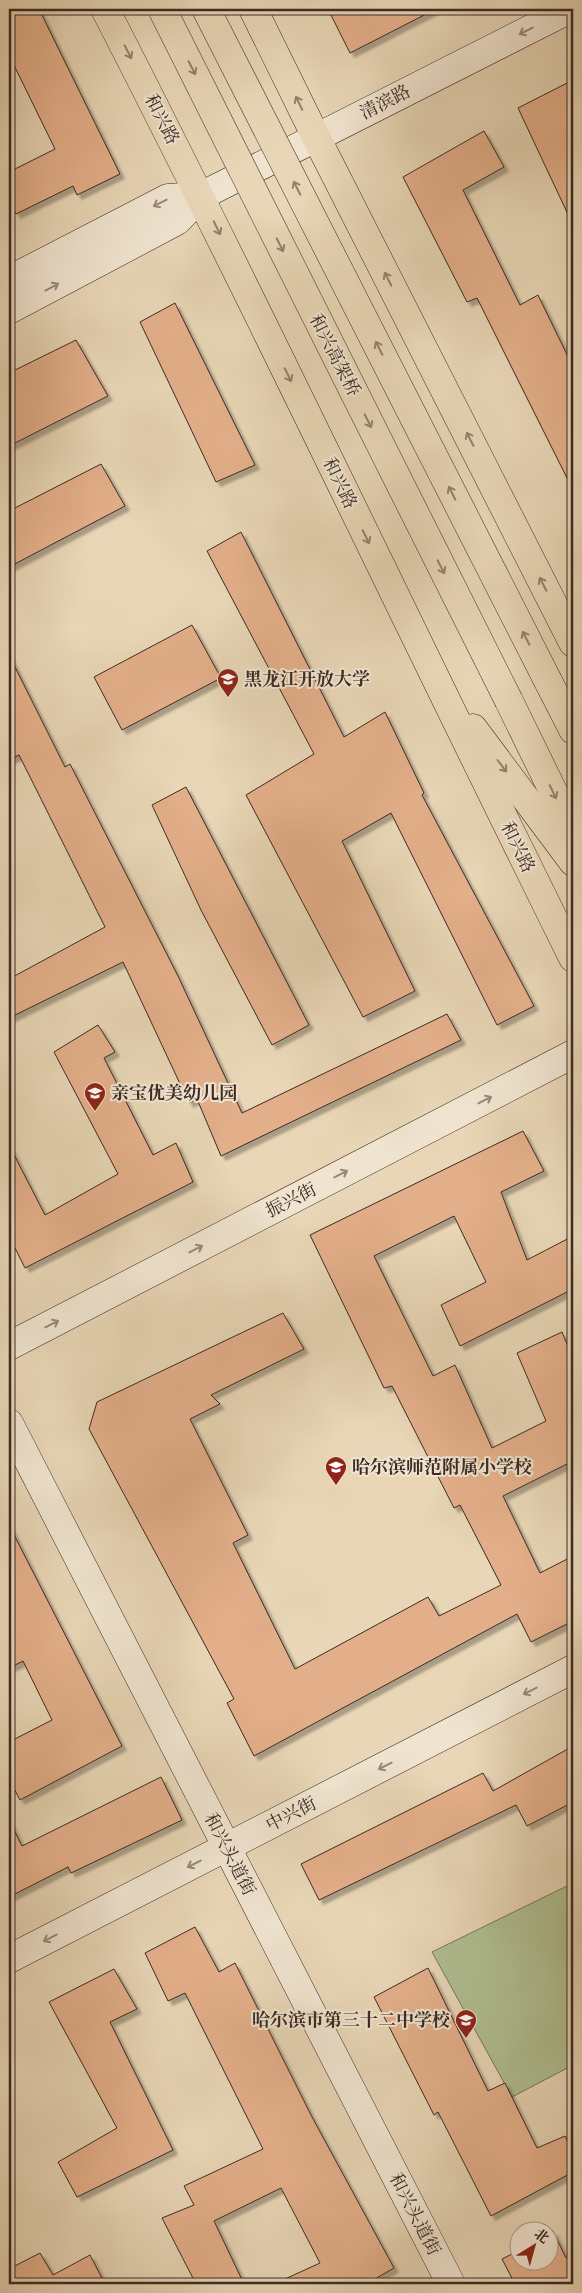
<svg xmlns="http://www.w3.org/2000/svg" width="582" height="2293" font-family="'Old Standard TT','Noto Serif SC',serif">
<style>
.green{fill:#b0bf92;stroke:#76755b}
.building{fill:#e3af8a;stroke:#3b2b24;filter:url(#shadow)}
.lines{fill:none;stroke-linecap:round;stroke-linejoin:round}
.secondary-casing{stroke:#3b2b24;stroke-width:29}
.highway-casing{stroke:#3b2b24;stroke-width:29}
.path{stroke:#3b2b24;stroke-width:3;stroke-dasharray:1 2.5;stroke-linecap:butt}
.secondary{stroke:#f0e4d0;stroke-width:28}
.highway{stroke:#e8d6b6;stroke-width:28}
.highway-bridge-casing{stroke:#3b2b24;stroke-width:29;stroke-linecap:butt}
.highway-bridge{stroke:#e8d6b6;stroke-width:28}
.oneway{stroke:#96887a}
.oneway2{stroke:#92806d}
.labels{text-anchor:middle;stroke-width:4;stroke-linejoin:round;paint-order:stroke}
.street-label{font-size:18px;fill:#3b2b24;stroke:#f0e4d0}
.poi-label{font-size:18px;font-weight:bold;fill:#3b2b24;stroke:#f0e4d0;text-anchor:start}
</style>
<defs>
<filter id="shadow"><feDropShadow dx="4.5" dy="4.5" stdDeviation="1" flood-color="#0004"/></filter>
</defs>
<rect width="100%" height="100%" fill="#e8d6b6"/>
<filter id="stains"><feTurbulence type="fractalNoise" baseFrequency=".004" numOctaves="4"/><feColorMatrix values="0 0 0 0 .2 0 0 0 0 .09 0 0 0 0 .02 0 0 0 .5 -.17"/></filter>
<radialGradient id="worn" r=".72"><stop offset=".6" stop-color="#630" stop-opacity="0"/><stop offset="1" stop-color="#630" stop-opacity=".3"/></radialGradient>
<polygon class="green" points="573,1883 573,2065 512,2097 432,1952"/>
<g class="building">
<polygon points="9,9 39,9 120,174 77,195 73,186 16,214 9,198 9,172 55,149 9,55"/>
<polygon points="328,9 436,9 350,53"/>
<polygon points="573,80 573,225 518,108"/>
<polygon points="484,131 504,167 463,190 520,305 538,295 573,367 573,490 477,298 467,302 403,177"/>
<polygon points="175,303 255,465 216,482 140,322"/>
<polygon points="76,340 108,396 9,446 9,373"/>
<polygon points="101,464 125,506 9,567 9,511"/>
<polygon points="241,532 344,737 385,712 424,793 422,795 534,1006 497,1025 391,813 342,841 415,991 363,1017 246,795 314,754 207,551"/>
<polygon points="192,625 221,678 122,730 94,677"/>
<polygon points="9,655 65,767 70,764 178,976 242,1113 447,1014 461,1040 221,1156 197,1099 189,1103 123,962 9,1018 9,979 105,927 19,755 9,760"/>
<polygon points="186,787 309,1025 272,1045 201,910 152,805"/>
<polygon points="98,1025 115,1052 104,1058 153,1155 176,1143 193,1182 25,1268 9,1236 9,1145 45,1215 118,1174 54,1052"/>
<polygon points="523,1131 544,1171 501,1192 527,1260 573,1236 573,1289 460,1346 441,1305 486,1282 454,1216 374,1256 433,1376 455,1365 492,1448 546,1421 517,1353 562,1332 573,1359 573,1461 503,1496 540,1573 573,1556 573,1621 531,1642 517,1614 254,1756 227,1703 234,1699 89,1429 97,1402 283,1313 304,1349 211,1395 220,1404 190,1419 248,1535 233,1543 295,1669 428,1597 439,1616 501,1585 460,1505 454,1508 392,1386 384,1388 310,1235"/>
<polygon points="9,1525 122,1746 20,1800 9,1779 9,1742 52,1720 23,1661 9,1668"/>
<polygon points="573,1746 573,1802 527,1826 516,1805 319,1900 301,1864 483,1773 493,1791"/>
<polygon points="161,1777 182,1820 71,1873 68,1867 9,1897 9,1820 22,1846"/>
<polygon points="195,1927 219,1972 235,1963 312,2117 394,2268 366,2284 274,2284 320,2263 281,2188 214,2221 244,2284 196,2284 162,2218 194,2205 184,2186 263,2149 185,1993 168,2001 145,1953"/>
<polygon points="428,1968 488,2091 505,2083 537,2148 565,2136 573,2153 573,2172 491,2216 438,2112 434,2115 374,1997"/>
<polygon points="114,1969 137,2009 110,2022 173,2150 77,2197 58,2162 117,2128 49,2002"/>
<polygon points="553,2231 566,2258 573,2254 573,2284 515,2284 502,2259 520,2250 520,2260 550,2260 550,2233"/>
<polygon points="40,2253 53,2275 90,2255 105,2284 9,2284 9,2269"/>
</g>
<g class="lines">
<g class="secondary-casing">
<g id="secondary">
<polyline points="9,280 168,198 201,196 570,9"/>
<polyline points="9,310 177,221 201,196"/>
<polyline points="9,1346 573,1054"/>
<polyline points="9,1423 451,2284"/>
<polyline points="9,1959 573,1669"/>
</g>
</g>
<g class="highway-casing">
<g id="highway">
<path d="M 105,9 C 266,323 416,642 573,958"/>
<polyline points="253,9 316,137 573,643"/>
<polyline points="548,681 573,730"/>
<polyline points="509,701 573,832"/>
<polyline points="473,728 573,862"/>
</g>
</g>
<polyline class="path" points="572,1007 573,1007"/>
<use href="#secondary" class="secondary"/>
<use href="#highway" class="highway"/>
<g class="highway-bridge-casing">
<g id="highway-bridge">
<polyline points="162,9 509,701"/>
<polyline points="206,9 548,681"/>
</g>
</g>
<use href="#highway-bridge" class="highway-bridge"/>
</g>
<defs><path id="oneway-shaft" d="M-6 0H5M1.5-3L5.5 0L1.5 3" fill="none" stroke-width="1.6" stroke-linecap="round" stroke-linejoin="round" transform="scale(1.25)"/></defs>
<g class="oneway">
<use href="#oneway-shaft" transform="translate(526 31) rotate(153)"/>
<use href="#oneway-shaft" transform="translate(160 203) rotate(153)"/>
<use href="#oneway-shaft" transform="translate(52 287) rotate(-28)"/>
<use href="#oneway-shaft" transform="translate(485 1100) rotate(-27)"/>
<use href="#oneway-shaft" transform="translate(341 1174) rotate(-27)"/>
<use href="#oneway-shaft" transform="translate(196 1249) rotate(-27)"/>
<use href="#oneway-shaft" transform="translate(52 1324) rotate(-27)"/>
<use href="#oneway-shaft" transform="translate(530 1691) rotate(153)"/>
<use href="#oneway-shaft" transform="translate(385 1766) rotate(153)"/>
<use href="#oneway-shaft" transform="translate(194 1864) rotate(153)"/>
<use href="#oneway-shaft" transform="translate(50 1938) rotate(153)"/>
</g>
<g class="oneway2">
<use href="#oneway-shaft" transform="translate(128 52) rotate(63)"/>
<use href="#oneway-shaft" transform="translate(192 68) rotate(63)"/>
<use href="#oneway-shaft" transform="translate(299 103) rotate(-116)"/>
<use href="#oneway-shaft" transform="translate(297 188) rotate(-117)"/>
<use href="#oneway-shaft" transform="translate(217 228) rotate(64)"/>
<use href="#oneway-shaft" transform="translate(280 245) rotate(63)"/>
<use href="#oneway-shaft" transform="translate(388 279) rotate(-117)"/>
<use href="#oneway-shaft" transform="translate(379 348) rotate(-117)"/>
<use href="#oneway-shaft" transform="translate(288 375) rotate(64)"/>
<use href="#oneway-shaft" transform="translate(368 421) rotate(63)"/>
<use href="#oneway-shaft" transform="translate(470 439) rotate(-117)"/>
<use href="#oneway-shaft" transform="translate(452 493) rotate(-117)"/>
<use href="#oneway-shaft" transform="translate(366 537) rotate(64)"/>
<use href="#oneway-shaft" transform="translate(441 567) rotate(63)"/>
<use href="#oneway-shaft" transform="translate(543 584) rotate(-117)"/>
<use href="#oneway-shaft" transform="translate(526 638) rotate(-117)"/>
<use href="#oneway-shaft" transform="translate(502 766) rotate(53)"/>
<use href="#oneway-shaft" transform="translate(553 792) rotate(64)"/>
</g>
<defs>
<g id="university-pin" transform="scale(1.125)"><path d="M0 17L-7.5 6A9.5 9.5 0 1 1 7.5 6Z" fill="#8f2418" stroke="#f0e4d0"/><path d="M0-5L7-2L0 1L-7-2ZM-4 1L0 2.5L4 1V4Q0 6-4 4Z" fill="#fff"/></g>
<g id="school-pin" transform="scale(1.125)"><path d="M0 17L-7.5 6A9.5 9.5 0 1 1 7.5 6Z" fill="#8f2418" stroke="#f0e4d0"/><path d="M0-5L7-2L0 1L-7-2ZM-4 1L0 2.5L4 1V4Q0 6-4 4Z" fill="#fff"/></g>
</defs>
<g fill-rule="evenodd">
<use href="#university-pin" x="228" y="679"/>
<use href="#school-pin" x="95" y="1093"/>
<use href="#school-pin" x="336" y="1467"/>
<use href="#school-pin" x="466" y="2020"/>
</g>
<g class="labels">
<g class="street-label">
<text transform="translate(385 102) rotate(-27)" y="6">清滨路</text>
<text transform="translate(162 119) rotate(63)" y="6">和兴路</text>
<text transform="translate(335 355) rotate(63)" y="6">和兴高架桥</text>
<text transform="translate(340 483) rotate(64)" y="6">和兴路</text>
<text transform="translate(518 847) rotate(64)" y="6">和兴路</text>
<text transform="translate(291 1200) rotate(-27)" y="6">振兴街</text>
<text transform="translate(291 1814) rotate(-27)" y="6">中兴街</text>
<text transform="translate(230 1854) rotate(63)" y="6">和兴头道街</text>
<text transform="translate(415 2214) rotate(63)" y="6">和兴头道街</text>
</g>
<g class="poi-label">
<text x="244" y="685">黑龙江开放大学</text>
<text x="111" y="1099">亲宝优美幼儿园</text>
<text x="352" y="1473">哈尔滨师范附属小学校</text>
<text x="450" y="2026" text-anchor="end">哈尔滨市第三十二中学校</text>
</g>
</g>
<rect width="582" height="2293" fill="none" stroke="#e8d6b6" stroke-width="30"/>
<rect x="10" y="10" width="562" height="2273" fill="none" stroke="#3b2b24" stroke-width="2.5"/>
<rect x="15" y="15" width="552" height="2263" fill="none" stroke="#3b2b24"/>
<g transform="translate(534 2246) rotate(37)"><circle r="24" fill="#f0e4d0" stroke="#a89a8b"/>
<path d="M0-4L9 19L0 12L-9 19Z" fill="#8f2418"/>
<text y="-8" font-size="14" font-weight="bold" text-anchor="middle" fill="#3b2b24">北</text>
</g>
<rect width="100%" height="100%" filter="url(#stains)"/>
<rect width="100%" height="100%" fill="url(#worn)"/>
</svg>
